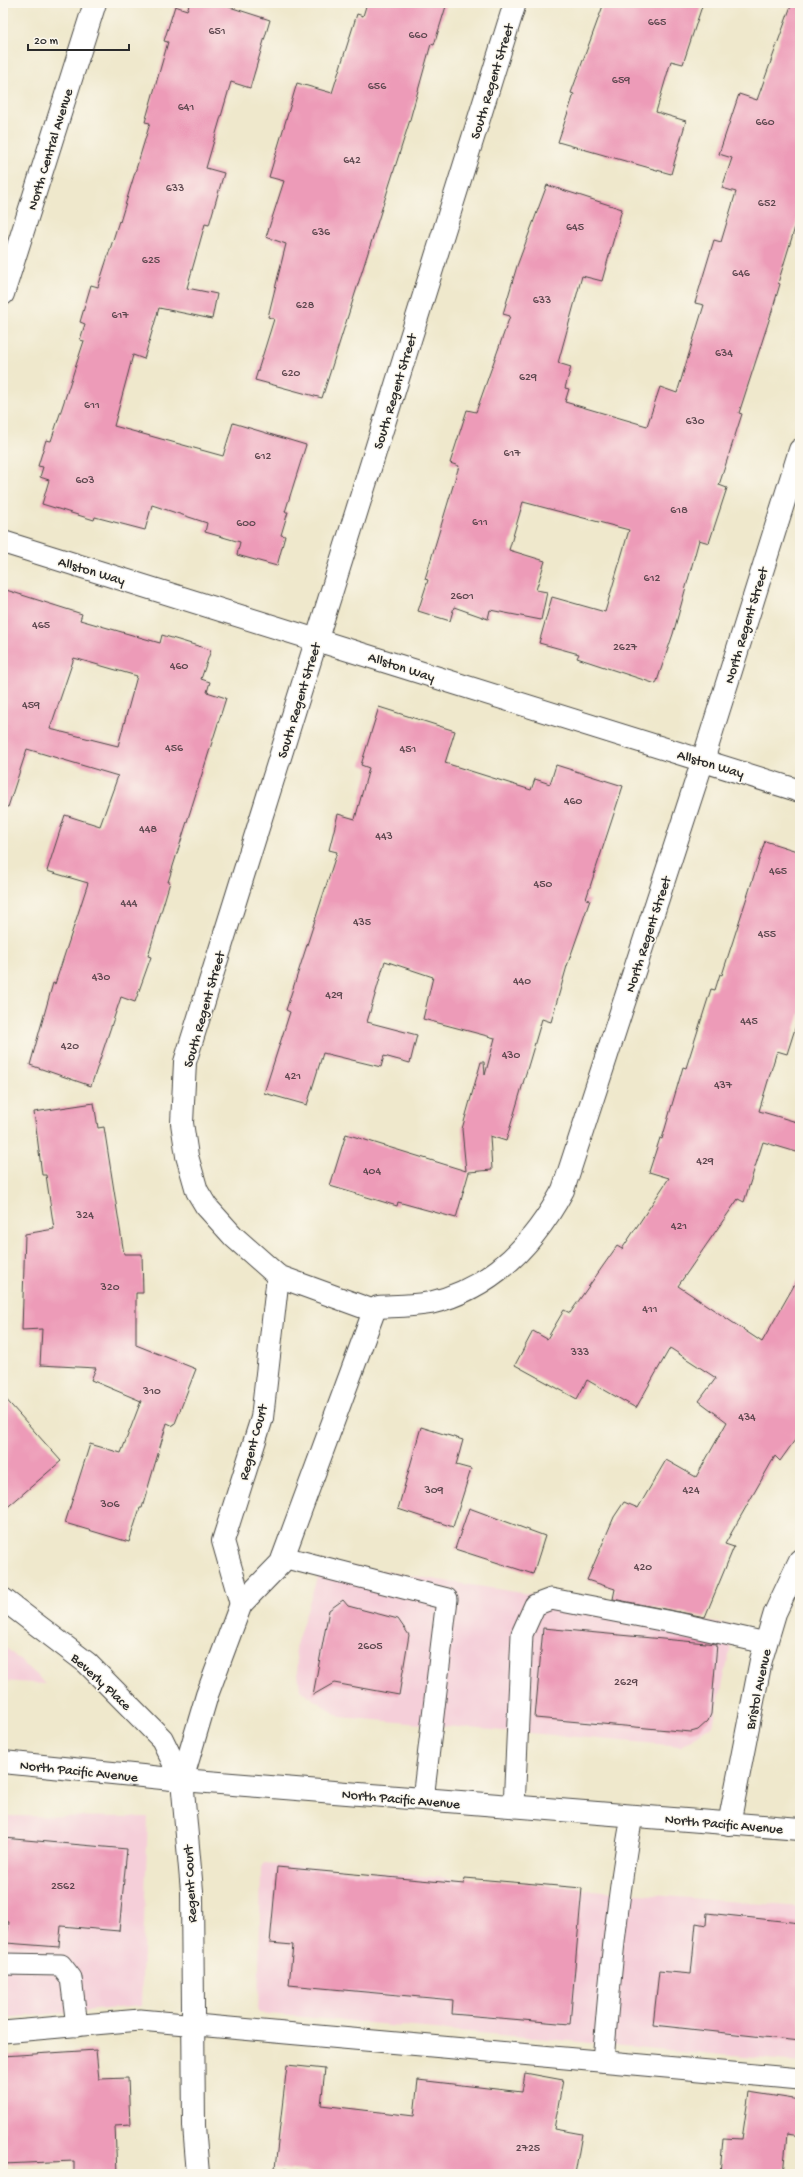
<svg xmlns="http://www.w3.org/2000/svg" width="803" height="2177" font-family="'Gochi Hand',sans-serif">
<style>
.built{fill:#f5cfd9}
.building{fill:#ed9bb8;fill-rule:evenodd}
.lines{fill:none;stroke-linecap:round;stroke-linejoin:round}
.lane-casing{stroke:#484743;stroke-width:23}
.street-casing{stroke:#484743;stroke-width:24}
.secondary-casing{stroke:#484743;stroke-width:24}
.lane{stroke:#fff;stroke-width:21}
.street{stroke:#fff;stroke-width:22}
.secondary{stroke:#fff;stroke-width:22}
.labels{text-anchor:middle;stroke-width:3;stroke-linejoin:round;paint-order:stroke}
.number-label{font-size:12px;fill:#5c474e}
.street-label{font-size:14px;fill:#2b2b2b;stroke:#fbf7ec}
</style>
<rect width="100%" height="100%" fill="#fbf7ec"/>
<filter id="ink" filterUnits="userSpaceOnUse"><feTurbulence type="fractalNoise" baseFrequency=".025" numOctaves="2"/><feDisplacementMap in="SourceGraphic" scale="8" xChannelSelector="R" yChannelSelector="G"/><feConvolveMatrix kernelMatrix="1 2 1 2 8 2 1 2 1" color-interpolation-filters="sRGB"/></filter>
<filter id="wash" filterUnits="userSpaceOnUse"><feTurbulence type="fractalNoise" baseFrequency=".012" numOctaves="4" result="noise"/><feDisplacementMap in="SourceGraphic" scale="16" xChannelSelector="R" yChannelSelector="G"/><feGaussianBlur stdDeviation="0.9" result="paint"/><feColorMatrix in="noise" values="0 0 0 0 0 0 0 0 0 0 0 0 0 0 0 0 0 1.4 0 .05"/><feComposite in="paint" operator="in"/></filter>
<g filter="url(#wash)">
<rect width="100%" height="100%" fill="#efe8cc"/>
<g class="built">
<polygon points="322,1562 736,1626 713,1725 681,1746 340,1717 300,1690 295,1648"/>
<polygon points="3,1645 46,1684 3,1681"/>
<polygon points="3,1816 148,1817 141,2006 3,2018"/>
<polygon points="264,1863 800,1907 800,2062 258,2013 261,1867"/>
</g>
<g id="blocks">
<g class="building">
<polygon points="190,3 217,3 270,20 250,88 231,82 206,168 224,173 209,225 205,224 187,288 217,294 212,319 159,308 144,359 133,355 114,426 223,456 233,423 306,445 285,512 288,512 281,535 285,536 277,566 237,555 240,542 205,532 207,523 152,505 145,530 95,517 94,520 42,504 49,480 40,477 43,467 38,466 46,440 51,441 84,341 80,340 85,324 80,322 91,285 98,287 119,221 120,222 150,123 145,122 168,42 164,41 175,6 187,10"/>
<polygon points="367,3 447,3 434,45 431,44 409,123 322,398 255,380 274,319 268,317 286,244 266,237 284,181 269,177 297,83 332,93 357,14 363,16"/>
<polygon points="604,3 703,3 683,64 671,61 656,112 686,121 671,174 558,142 574,94 571,93"/>
<polygon points="792,3 800,3 800,211 778,283 780,284 772,311 739,413 742,414 719,485 727,488 709,543 699,540 673,634 656,684 577,658 579,654 539,643 552,597 605,612 629,530 523,502 509,550 545,561 536,590 547,592 541,620 490,610 488,619 454,607 450,621 418,611 428,580 425,579 459,466 450,463 467,410 476,412 510,316 503,314 517,266 547,185 622,209 602,281 582,276 558,363 571,367 565,388 569,389 565,402 647,426 660,387 677,393 704,305 695,303 714,240 721,242 736,192 722,188 732,158 719,154 739,94 757,100"/>
<path d="M 3,589 L 82,614 L 80,620 L 160,643 L 162,635 L 211,650 L 201,679 L 210,682 L 207,692 L 226,698 L 168,882 L 170,882 L 148,956 L 151,957 L 135,1002 L 121,997 L 91,1086 L 30,1065 L 53,983 L 55,984 L 88,883 L 47,871 L 65,815 L 100,826 L 118,776 L 27,749 L 8,807 L 3,806 ZM 74,658 L 137,676 L 118,746 L 50,729 Z"/>
<polygon points="379,707 455,731 445,763 531,790 535,779 550,784 556,765 623,786 586,899 590,900 567,966 551,1022 542,1019 506,1141 490,1136 492,1170 469,1172 456,1218 398,1202 397,1206 330,1186 346,1134 466,1171 462,1129 481,1062 484,1062 485,1075 495,1038 423,1019 433,977 385,961 367,1022 417,1035 410,1063 384,1056 381,1067 323,1053 307,1105 264,1093 290,1012 286,1010 337,852 329,850 338,814 355,819 369,768 361,765"/>
<polygon points="765,841 800,852 800,1013 787,1054 777,1051 759,1111 800,1123 800,1153 763,1142 744,1202 738,1199 678,1286 762,1342 800,1275 800,1433 780,1461 775,1456 725,1544 734,1547 705,1617 613,1599 615,1589 587,1580 614,1517 624,1502 638,1508 666,1460 696,1477 727,1422 699,1401 716,1378 670,1348 636,1408 587,1380 577,1399 515,1365 533,1331 547,1339 564,1310 570,1313 617,1246 622,1249 669,1178 649,1172 660,1138 662,1139 683,1067 686,1068 711,989 715,990 720,974 722,975"/>
<polygon points="94,1103 98,1128 104,1127 124,1254 142,1254 143,1293 136,1293 136,1345 196,1369 174,1426 167,1423 142,1508 140,1508 129,1542 65,1523 90,1444 121,1453 141,1401 91,1380 96,1368 40,1365 42,1329 22,1330 25,1234 54,1229 46,1175 42,1175 34,1112"/>
<polygon points="3,1396 61,1461 3,1511"/>
<polygon points="421,1427 463,1440 456,1465 471,1469 453,1527 398,1509"/>
<polygon points="469,1508 545,1536 533,1574 455,1549"/>
<polygon points="343,1600 348,1606 398,1619 409,1635 399,1695 334,1683 313,1695 329,1610"/>
<polygon points="543,1628 717,1644 711,1714 708,1721 698,1730 691,1732 535,1718"/>
<polygon points="3,1838 127,1849 119,1931 61,1926 59,1947 6,1943 9,1922 3,1921"/>
<polygon points="277,1867 464,1884 465,1878 582,1888 570,2024 452,2014 453,2000 289,1985 293,1945 270,1943"/>
<polygon points="707,1913 800,1923 800,2041 653,2025 659,1971 691,1974 696,1923 706,1925"/>
<polygon points="96,2050 99,2079 128,2078 130,2125 115,2126 117,2174 74,2174 74,2161 3,2164 3,2056"/>
<polygon points="287,2065 325,2069 321,2105 414,2116 418,2080 522,2092 525,2073 563,2080 554,2129 582,2134 575,2174 329,2174 275,2168"/>
<polygon points="749,2092 800,2100 800,2136 787,2134 783,2174 720,2174 723,2138 742,2139"/>
</g>
</g>
</g>
<g filter="url(#ink)">
<use href="#blocks" fill-opacity="0" stroke="#484743" stroke-width="1"/>
<g class="lines">
<g class="lane-casing">
<g id="lane">
<polyline points="283,1557 447,1599 423,1799"/>
<polyline points="514,1807 522,1634 535,1605 551,1599 677,1623 766,1643"/>
<polyline points="3,1964 61,1965 71,1978 77,2026"/>
<polyline points="3,2032 140,2020 800,2079"/>
<path d="M 603,2061 C 610,1978 617,1897 632,1816"/>
</g>
</g>
<g class="street-casing">
<g id="street">
<polyline points="3,294 95,3"/>
<path d="M 3,542 C 269,625 534,708 800,791"/>
<polyline points="278,1276 262,1418 223,1541 241,1604 281,1563 374,1311"/>
<polyline points="374,1311 278,1276 234,1237 206,1206 197,1191 187,1156 182,1123 185,1062 515,3"/>
<path d="M 374,1311 L 378,1307 C 395,1306 414,1306 430,1303 C 493,1288 534,1244 563,1190 L 703,760 L 800,450"/>
<polyline points="3,1599 87,1663 162,1739 182,1780"/>
<polyline points="729,1824 761,1660 775,1613 800,1560"/>
<polyline points="198,2174 194,2126 192,1891 182,1780 207,1695 241,1604"/>
</g>
</g>
<g class="secondary-casing">
<polyline id="secondary" points="3,1762 182,1780 800,1829"/>
</g>
<use href="#lane" class="lane"/>
<use href="#street" class="street"/>
<use href="#secondary" class="secondary"/>
</g>
</g>
<g class="labels">
<g class="number-label">
<text x="657" y="25">665</text>
<text x="217" y="34">651</text>
<text x="418" y="38">660</text>
<text x="621" y="83">659</text>
<text x="377" y="89">656</text>
<text x="186" y="110">641</text>
<text x="765" y="125">660</text>
<text x="352" y="163">642</text>
<text x="175" y="191">633</text>
<text x="767" y="206">652</text>
<text x="575" y="230">645</text>
<text x="321" y="235">636</text>
<text x="151" y="263">625</text>
<text x="741" y="276">646</text>
<text x="542" y="303">633</text>
<text x="305" y="308">628</text>
<text x="120" y="318">617</text>
<text x="724" y="356">634</text>
<text x="291" y="376">620</text>
<text x="528" y="380">629</text>
<text x="92" y="408">611</text>
<text x="695" y="424">630</text>
<text x="512" y="456">617</text>
<text x="263" y="459">612</text>
<text x="85" y="483">603</text>
<text x="679" y="513">618</text>
<text x="480" y="525">611</text>
<text x="246" y="526">600</text>
<text x="652" y="581">612</text>
<text x="462" y="599">2601</text>
<text x="41" y="628">465</text>
<text x="625" y="650">2627</text>
<text x="179" y="669">460</text>
<text x="31" y="708">459</text>
<text x="174" y="751">456</text>
<text x="408" y="752">451</text>
<text x="573" y="804">460</text>
<text x="148" y="832">448</text>
<text x="384" y="839">443</text>
<text x="778" y="874">465</text>
<text x="543" y="887">450</text>
<text x="129" y="906">444</text>
<text x="362" y="925">435</text>
<text x="767" y="937">455</text>
<text x="101" y="980">430</text>
<text x="522" y="984">440</text>
<text x="334" y="998">429</text>
<text x="749" y="1024">445</text>
<text x="70" y="1049">420</text>
<text x="511" y="1058">430</text>
<text x="293" y="1079">421</text>
<text x="723" y="1088">437</text>
<text x="705" y="1164">429</text>
<text x="372" y="1174">404</text>
<text x="85" y="1218">324</text>
<text x="679" y="1229">421</text>
<text x="110" y="1290">320</text>
<text x="650" y="1312">411</text>
<text x="580" y="1355">333</text>
<text x="152" y="1394">310</text>
<text x="747" y="1420">434</text>
<text x="434" y="1493">309</text>
<text x="691" y="1493">424</text>
<text x="110" y="1507">306</text>
<text x="643" y="1570">420</text>
<text x="370" y="1649">2605</text>
<text x="626" y="1685">2629</text>
<text x="63" y="1889">2562</text>
<text x="528" y="2151">2725</text>
</g>
<g class="street-label">
<text transform="translate(491 81) rotate(-73)" y="5">South Regent Street</text>
<text transform="translate(49 149) rotate(-73)" y="5">North Central Avenue</text>
<text transform="translate(394 391) rotate(-73)" y="5">South Regent Street</text>
<text transform="translate(92 570) rotate(17)" y="5">Allston Way</text>
<text transform="translate(745 625) rotate(-73)" y="5">North Regent Street</text>
<text transform="translate(402 666) rotate(18)" y="5">Allston Way</text>
<text transform="translate(298 700) rotate(-73)" y="5">South Regent Street</text>
<text transform="translate(711 763) rotate(17)" y="5">Allston Way</text>
<text transform="translate(647 934) rotate(-72)" y="5">North Regent Street</text>
<text transform="translate(203 1009) rotate(-74)" y="5">South Regent Street</text>
<text transform="translate(252 1442) rotate(-75)" y="5">Regent Court</text>
<text transform="translate(102 1681) rotate(43)" y="5">Beverly Place</text>
<text transform="translate(757 1689) rotate(-78)" y="5">Bristol Avenue</text>
<text transform="translate(79 1770) rotate(6)" y="5">North Pacific Avenue</text>
<text transform="translate(401 1798) rotate(5)" y="5">North Pacific Avenue</text>
<text transform="translate(724 1823) rotate(5)" y="5">North Pacific Avenue</text>
<text transform="translate(189 1884) rotate(-93)" y="5">Regent Court</text>
</g>
</g>
<rect width="803" height="2177" fill="none" stroke="#fbf7ec" stroke-width="16"/>
<path d="M28 44v6h101v-6" fill="none" stroke="#2b2b2b" stroke-width="2"/>
<text x="34" y="44" font-size="12" fill="#2b2b2b" stroke="#fbf7ec" stroke-width="3" paint-order="stroke">20 m</text>
</svg>
